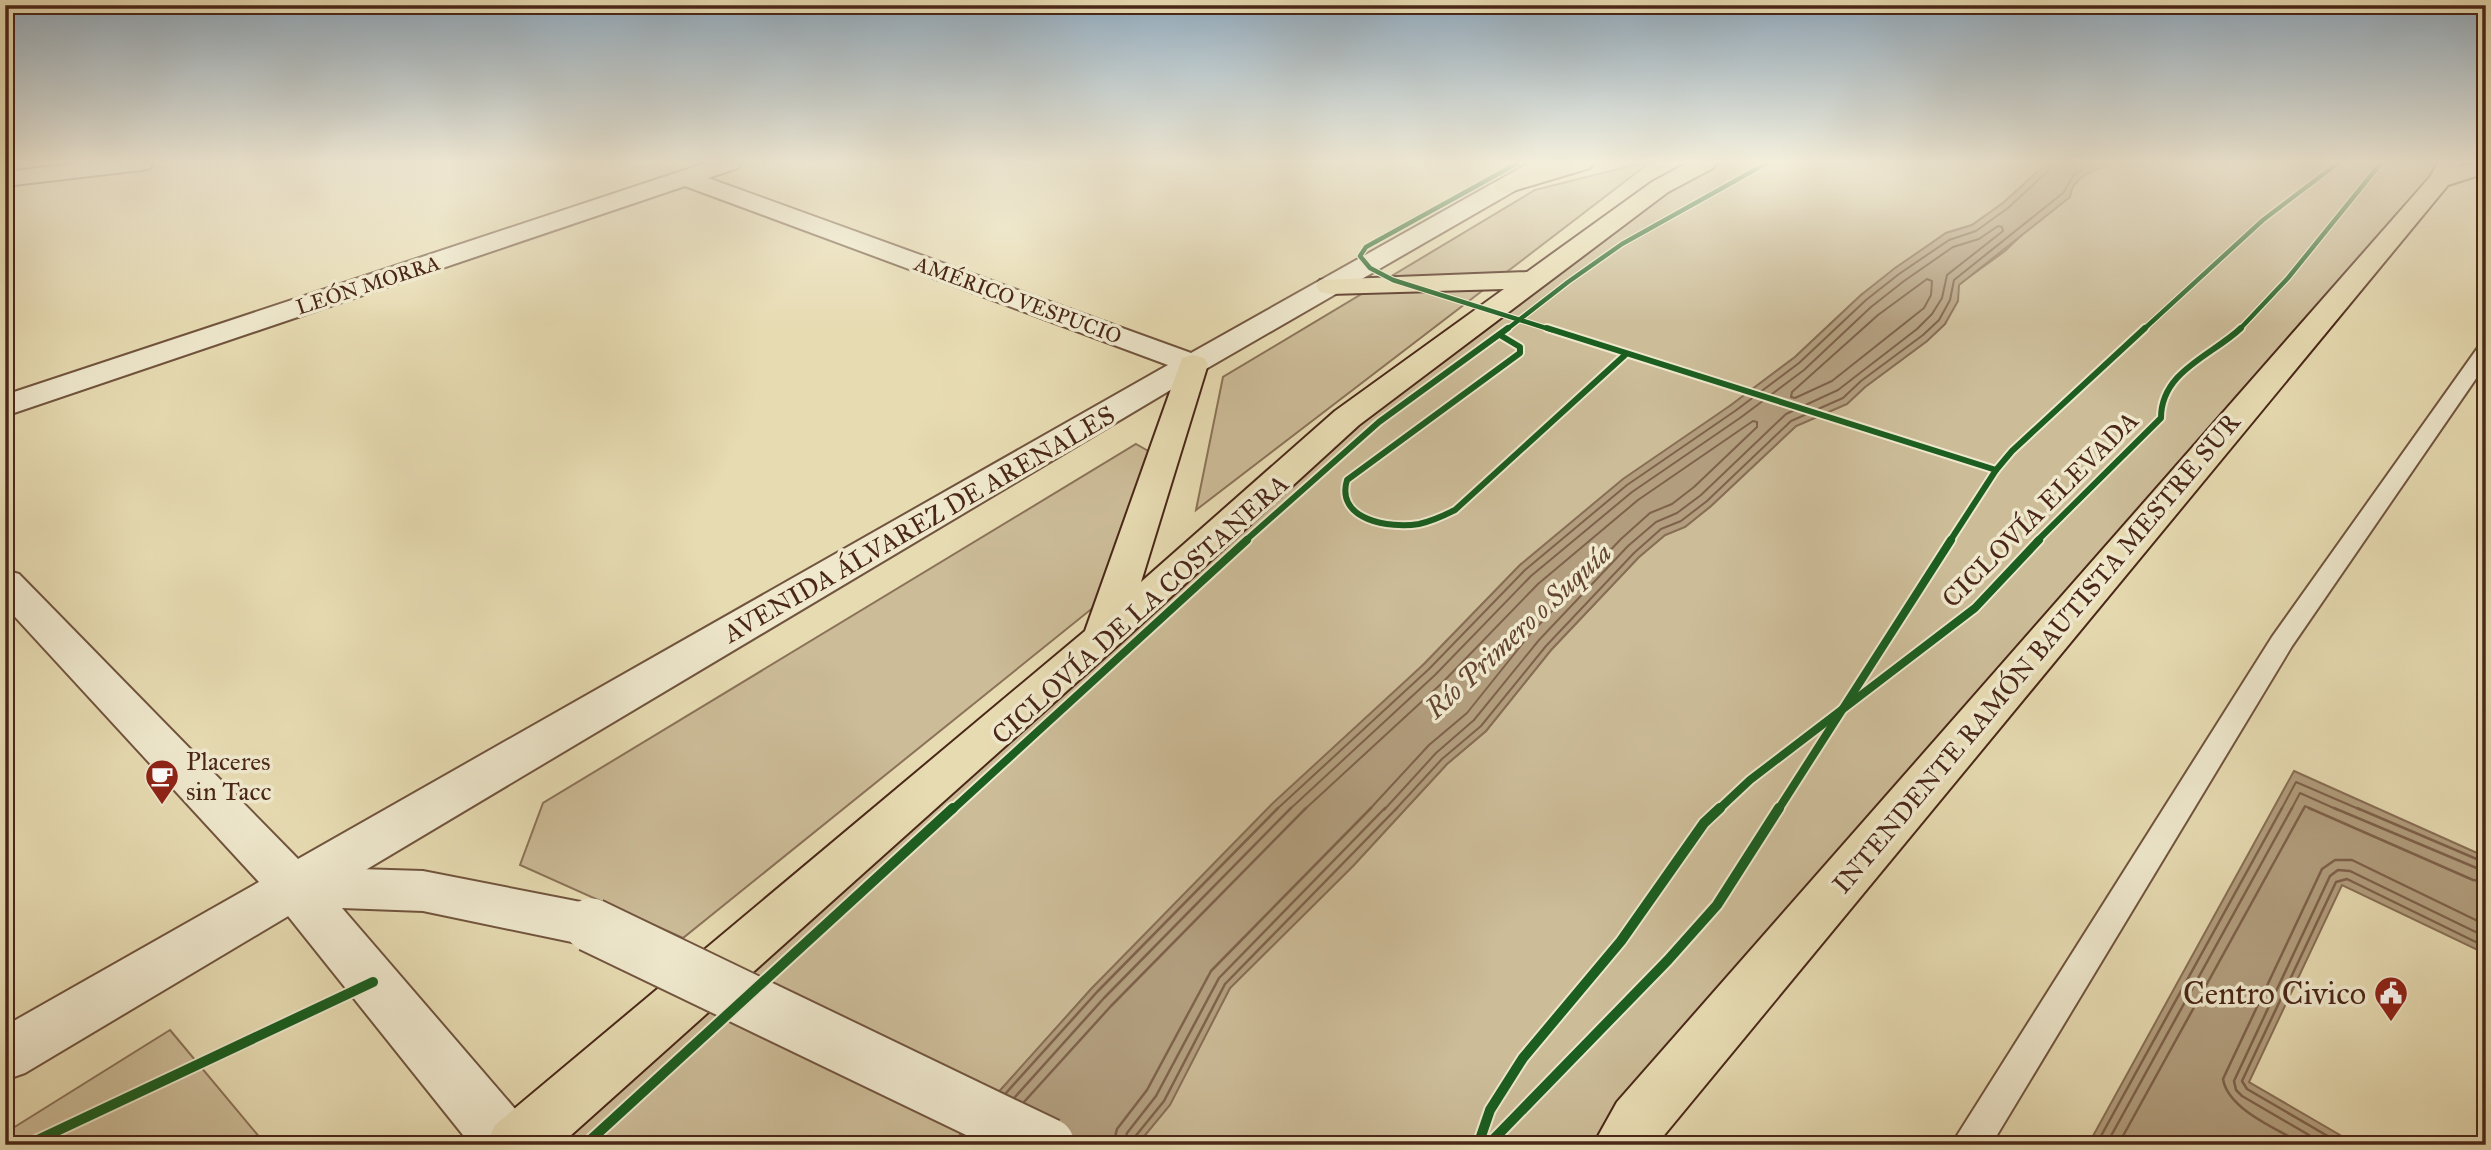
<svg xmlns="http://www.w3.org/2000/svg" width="2491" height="1150" font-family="'IM FELL Great Primer',serif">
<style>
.green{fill:#ccbc98;stroke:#8b7258;stroke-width:2}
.water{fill:#b29e7e;stroke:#886e55;stroke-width:2}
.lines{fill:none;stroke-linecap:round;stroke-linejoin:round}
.shore-far1{stroke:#7e624b;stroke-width:2}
.shore{stroke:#7e624b;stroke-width:2.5}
.service-casing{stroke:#71543e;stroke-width:4}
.minor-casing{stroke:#71543e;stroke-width:4}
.tertiary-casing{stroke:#71543e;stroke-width:4}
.primary-casing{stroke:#4a2718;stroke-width:4}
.service{fill:#efe8cd;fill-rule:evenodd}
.minor{fill:#efe8cd;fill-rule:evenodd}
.tertiary{fill:#efe8cd;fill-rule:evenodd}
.primary{fill:#e7dbb2;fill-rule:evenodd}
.tertiary-bridge-casing{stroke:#71543e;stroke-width:57;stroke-linecap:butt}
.tertiary-bridge{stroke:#efe8cd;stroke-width:53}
.cycleway-far3-casing{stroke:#efe8cd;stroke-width:7}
.cycleway-far2-casing{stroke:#efe8cd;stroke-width:10}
.cycleway-far1-casing{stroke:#efe8cd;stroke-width:12}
.cycleway-casing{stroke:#efe8cd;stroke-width:14}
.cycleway-far3{stroke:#1b5e20;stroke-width:4.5}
.cycleway-far2{stroke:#1b5e20;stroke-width:6}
.cycleway-far1{stroke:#1b5e20;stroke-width:8}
.cycleway{stroke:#1b5e20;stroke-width:10}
.labels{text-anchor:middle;stroke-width:7;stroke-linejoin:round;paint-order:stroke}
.far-street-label{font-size:21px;fill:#4a2718;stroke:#efe8cd}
.street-label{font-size:26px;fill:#4a2718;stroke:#efe8cd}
.poi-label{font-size:26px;fill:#4a2718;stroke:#efe8cd;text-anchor:start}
.water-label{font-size:28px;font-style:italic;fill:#644532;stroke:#efe8cd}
.near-poi-label{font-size:32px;fill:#4a2718;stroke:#efe8cd;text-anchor:end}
</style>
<rect width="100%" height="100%" fill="#e7dbb2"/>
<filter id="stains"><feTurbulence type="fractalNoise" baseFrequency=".00286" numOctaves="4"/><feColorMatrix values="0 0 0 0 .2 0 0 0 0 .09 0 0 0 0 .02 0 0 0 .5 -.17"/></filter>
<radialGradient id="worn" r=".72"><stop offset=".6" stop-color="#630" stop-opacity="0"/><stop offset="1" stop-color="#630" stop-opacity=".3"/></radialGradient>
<g class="green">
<polygon points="1642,163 1649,163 1196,510 1223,377 1535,190"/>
<polygon points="1705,163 2047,163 2003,203 1972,225 1946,233 1861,295 1795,357 1520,565 1424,664 1092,988 951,1145 516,1145 1347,418"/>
<polygon points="2111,163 2450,163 1623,1145 1137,1145 1169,1105 1230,988 1353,866 1447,764 1486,731 1551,650 1639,557 1665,535 1685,527 1711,506 1796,426 1847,404 1865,387 1927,341 1945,324 1958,285 2005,251 2086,173"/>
<polygon points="1136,444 1164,460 1120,586 683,938 520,865 543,803"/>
<polygon points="170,1030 266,1145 5,1145 5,1133"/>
</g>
<g class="water">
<path d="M 2047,163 L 2111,163 C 2094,171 2073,175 2070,197 L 1959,285 L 1958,301 L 1945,324 L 1927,341 L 1865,387 L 1847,404 L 1796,426 L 1711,506 L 1685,527 L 1665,535 L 1639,557 L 1551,650 L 1486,731 L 1447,764 L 1353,866 L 1230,988 L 1170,1105 L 1137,1145 L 951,1145 L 1092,988 L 1273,803 L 1424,664 L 1520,565 L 1623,479 L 1731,405 L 1795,357 L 1861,295 L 1895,268 L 1946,233 L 1972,225 L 2003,203 Z"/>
<polygon points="2294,771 2486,857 2486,954 2342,885 2249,1082 2357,1145 2088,1145"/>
</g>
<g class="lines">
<g class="shore-far1">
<polygon points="1927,279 1932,281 1931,295 1924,308 1832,381 1795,398 1791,397 1792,392 1878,315"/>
<polyline points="1276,810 1429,669 1525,570 1627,485 1735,411 1799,363 1866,300 1899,274 1949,240 1976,231 2008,208 2048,171 2050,163"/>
<polyline points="1289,810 1435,675 1531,576 1632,492 1740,418 1804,370 1871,307 1904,281 1953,247 1979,239 1998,226 2002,227 2003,231 1947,275 1942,298 1932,314 1917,329 1838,390 1786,414 1701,495 1677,513 1656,522 1628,546 1539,640 1474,720 1436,753 1384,810"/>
<polyline points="1304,810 1442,683 1538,584 1638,500 1753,421 1757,422 1757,427 1694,487 1672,504 1650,513 1621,539 1531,633 1467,713 1429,745 1369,810"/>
<polyline points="1395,810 1442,759 1481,726 1546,646 1634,553 1661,529 1681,521 1707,501 1791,421 1843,398 1861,381 1923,335 1939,320 1950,300 1954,280 2063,193 2074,175 2092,163"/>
<polyline points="2281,810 2296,782 2361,810"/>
<polyline points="2291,810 2300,793 2338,810"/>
<polyline points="2303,810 2305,806 2313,810"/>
</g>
<g class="shore">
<polyline points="2309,808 2473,880 2486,882"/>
<polyline points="2334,808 2486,872"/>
<polyline points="2357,808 2486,863"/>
<polyline points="1006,1093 1097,992 1278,808"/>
<polyline points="1015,1097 1104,998 1291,808"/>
<polyline points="1024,1102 1111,1006 1306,808"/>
<polyline points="1113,1145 1117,1129 1147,1090 1211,971 1371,808"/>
<polyline points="1124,1145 1127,1133 1156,1096 1219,978 1385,808"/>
<polyline points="1132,1145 1134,1138 1164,1101 1225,984 1397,808"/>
<polyline points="2096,1145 2282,808"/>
<polyline points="2106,1145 2292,808"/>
<polyline points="2118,1145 2304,808"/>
<path d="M 2305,1145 C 2279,1130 2228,1110 2223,1079 L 2322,869 L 2335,860 L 2352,860 L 2486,925"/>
<polyline points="2326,1145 2242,1096 2236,1090 2234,1081 2330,876 2338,870 2350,871 2486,937"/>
<polyline points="2343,1145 2247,1089 2242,1081 2336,882 2347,879 2486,947"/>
</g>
<g class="service-casing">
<polygon id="service" points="2486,344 2486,364 2292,646 1991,1145 1951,1145 2272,637 2479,346"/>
</g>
<g class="minor-casing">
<polygon id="minor" points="706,163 741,163 738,168 708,178 1191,353 1529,163 1557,163 1554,168 1204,370 25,1073 5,1080 5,1026 259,882 5,606 5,570 19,574 298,859 1168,365 685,186 5,416 5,395"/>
</g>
<g class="tertiary-casing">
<g id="tertiary">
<polygon points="80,163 153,163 150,168 142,170 5,186 5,172"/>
<polygon points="294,867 423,871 591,904 609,910 617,925 609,940 591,946 423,911 342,908 529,1125 538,1145 471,1145 276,901 269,887 276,873"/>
</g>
</g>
<g class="primary-casing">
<g id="primary">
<polygon points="1557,163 1593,163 1590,168 1506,193 1498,191 1494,186 1498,181"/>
<polygon points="1687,163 1716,163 1713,168 1668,192 1359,425 1117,646 560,1145 486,1145 495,1125 1085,631 1182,358 1193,355 1204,358 1208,364 1141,582 1335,411 1504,289 1330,294 1320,292 1316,286 1320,280 1527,272 1652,182"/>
<polygon points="2438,163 2461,163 2460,166 2486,163 2486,173 2448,185 1656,1145 1593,1145 1617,1102 2430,177"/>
</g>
</g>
<use href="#service" class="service"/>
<use href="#minor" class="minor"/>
<use href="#tertiary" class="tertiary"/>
<use href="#primary" class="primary"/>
<g class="tertiary-bridge-casing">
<polyline id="tertiary-bridge" points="591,925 1048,1145"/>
</g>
<use href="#tertiary-bridge" class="tertiary-bridge"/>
<g class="cycleway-far3-casing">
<g id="cycleway-far3">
<polyline points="1518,163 1366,247 1360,256 1370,268 1393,280 1552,330"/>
<polyline points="1506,330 1568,282 1622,244 1767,163"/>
<polyline points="2143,330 2263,220 2338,163"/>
<polyline points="2239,330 2288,278 2381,163"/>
</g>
</g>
<g class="cycleway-far2-casing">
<g id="cycleway-far2">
<polyline points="1547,328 1996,470 2012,451 2145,328"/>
<path d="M 1500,335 L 1520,347 L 1520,353 L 1347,480 C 1335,520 1390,529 1419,524 C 1432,521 1443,516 1455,510 L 1625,355"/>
<polyline points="1245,541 1379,422 1508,328"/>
<polyline points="1950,541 1996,470"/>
<path d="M 2037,541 L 2161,418 C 2161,371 2213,355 2241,328"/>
</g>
</g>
<g class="cycleway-far1-casing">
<g id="cycleway-far1">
<polyline points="952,810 1247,540"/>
<polyline points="1718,810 1750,780 1975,608 2039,540"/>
<polyline points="1778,810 1951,540"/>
</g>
</g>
<g class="cycleway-casing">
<g id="cycleway">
<polyline points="27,1145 373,982"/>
<polyline points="585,1145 953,808"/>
<polyline points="1478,1145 1490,1110 1523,1058 1621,941 1704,823 1720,808"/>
<polyline points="1488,1145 1668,960 1717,905 1779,808"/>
</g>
</g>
<use href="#cycleway-far3" class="cycleway-far3"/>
<use href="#cycleway-far2" class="cycleway-far2"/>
<use href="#cycleway-far1" class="cycleway-far1"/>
<use href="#cycleway" class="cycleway"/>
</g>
<linearGradient id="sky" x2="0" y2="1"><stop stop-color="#92abbe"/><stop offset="0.5" stop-color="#f4efdc"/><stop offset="1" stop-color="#f4efdc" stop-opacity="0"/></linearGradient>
<rect width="2491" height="324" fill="url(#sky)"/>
<defs>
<g id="cafe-pin" transform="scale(1.75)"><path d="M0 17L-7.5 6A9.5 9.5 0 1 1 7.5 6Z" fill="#8f2418" stroke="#efe8cd"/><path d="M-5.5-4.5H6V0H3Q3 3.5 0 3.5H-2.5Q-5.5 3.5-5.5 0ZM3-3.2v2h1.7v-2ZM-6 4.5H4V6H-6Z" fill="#fff"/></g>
<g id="civic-pin" transform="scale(1.75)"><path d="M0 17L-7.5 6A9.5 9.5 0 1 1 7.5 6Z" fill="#8f2418" stroke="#efe8cd"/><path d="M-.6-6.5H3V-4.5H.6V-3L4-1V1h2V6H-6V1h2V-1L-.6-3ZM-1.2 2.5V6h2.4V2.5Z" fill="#fff"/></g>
</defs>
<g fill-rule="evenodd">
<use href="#cafe-pin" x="162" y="776"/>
<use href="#civic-pin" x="2391" y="993"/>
</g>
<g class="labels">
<g class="far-street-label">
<text transform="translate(368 285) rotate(-18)" y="7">LEÓN MORRA</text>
<text transform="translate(1018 300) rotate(20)" y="7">AMÉRICO VESPUCIO</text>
</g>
<g class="street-label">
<text transform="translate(2040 509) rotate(-45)" y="9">CICLOVÍA ELEVADA</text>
<text transform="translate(919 524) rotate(-30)" y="9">AVENIDA ÁLVAREZ DE ARENALES</text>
<text transform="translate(1140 609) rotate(-42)" y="9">CICLOVÍA DE LA COSTANERA</text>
<text transform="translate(2036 653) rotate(-50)" y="9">INTENDENTE RAMÓN BAUTISTA MESTRE SUR</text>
</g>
<g class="poi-label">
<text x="186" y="770">Placeres<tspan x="186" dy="30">sin Tacc</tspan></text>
</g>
<g class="water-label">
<text transform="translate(1518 630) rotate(-43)" y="10">Río Primero o Suquía</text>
</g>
<g class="near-poi-label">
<text x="2366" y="1004">Centro Civico</text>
</g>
</g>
<rect width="2491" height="1150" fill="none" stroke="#e7dbb2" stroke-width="28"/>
<rect x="7" y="7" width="2477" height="1136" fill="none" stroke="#4a2718" stroke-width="3.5"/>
<rect x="14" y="14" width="2463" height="1122" fill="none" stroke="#4a2718" stroke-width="2"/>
<rect width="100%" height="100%" filter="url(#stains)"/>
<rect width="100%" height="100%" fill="url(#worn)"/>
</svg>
